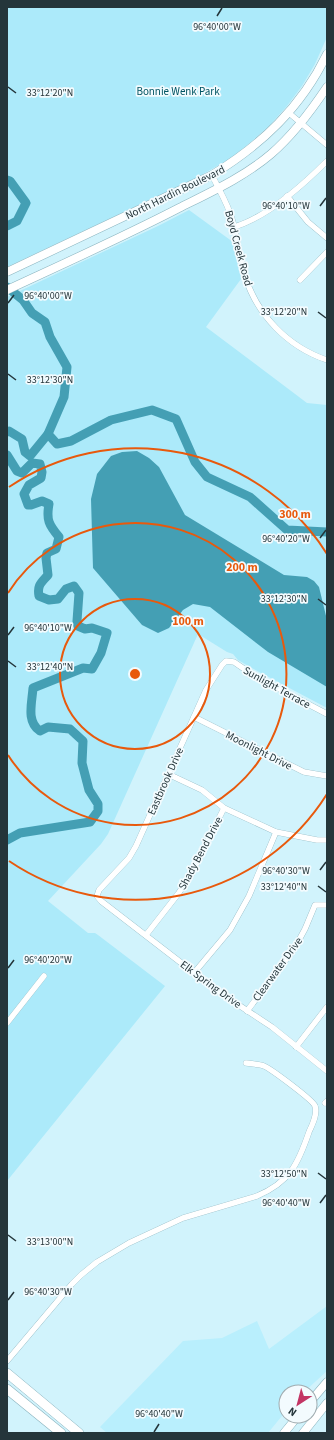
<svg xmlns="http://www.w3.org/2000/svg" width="334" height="1440" font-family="'Source Sans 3',sans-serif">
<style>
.built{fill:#b9effd}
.green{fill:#aceafa}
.water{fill:#449fb4}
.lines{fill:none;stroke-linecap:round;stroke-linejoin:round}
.river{stroke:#449fb4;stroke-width:9}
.minor-casing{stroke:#89b3be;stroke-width:6}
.secondary-casing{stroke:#89b3be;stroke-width:9}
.trunk-casing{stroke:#89b3be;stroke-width:10}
.minor{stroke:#fff;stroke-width:5.5}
.secondary{stroke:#fff;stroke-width:8}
.trunk{stroke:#fff;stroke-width:9}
.ticks{fill:none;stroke:#24353a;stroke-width:1.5}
.ring{fill:none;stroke:#e8590c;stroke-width:2}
.labels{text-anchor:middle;stroke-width:3.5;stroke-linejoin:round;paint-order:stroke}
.park-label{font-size:11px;fill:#015463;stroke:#f3fbfe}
.street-label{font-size:11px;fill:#24353a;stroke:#f3fbfe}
.ticks-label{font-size:10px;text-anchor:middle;fill:#24353a;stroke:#f3fbfe;stroke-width:3.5;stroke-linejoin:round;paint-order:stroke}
.centre{fill:#e8590c;stroke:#f3fbfe;stroke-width:2}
.ring-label{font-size:12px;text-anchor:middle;font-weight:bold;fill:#e8590c;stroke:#f3fbfe;stroke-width:3.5;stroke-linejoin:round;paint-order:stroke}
</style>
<rect width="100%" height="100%" fill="#d1f3fc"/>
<polygon class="built" points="327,1306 327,1371 304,1392 286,1392 286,1411 268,1433 107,1433 100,1427 183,1341 222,1338 257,1321 269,1349"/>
<g class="green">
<polygon points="7,7 327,7 327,37 315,64 302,86 287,106 270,125 251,142 231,158 198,177 7,267"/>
<polygon points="189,210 233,242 241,279 206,327 307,403 327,405 327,708 250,667 238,660 233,654 227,652 198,634 108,834 101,844 48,901 88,933 95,933 98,935 165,986 7,1181 7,297 158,226"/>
</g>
<polygon class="water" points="137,451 149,458 159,467 185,515 284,575 307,577 314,581 319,587 327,620 327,687 268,652 210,607 193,604 183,610 169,628 158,633 142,625 93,568 91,499 97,474 111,456 122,452"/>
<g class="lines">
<g class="river">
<polyline points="7,180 10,181 26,203 17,221 7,226"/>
<polyline points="7,287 23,300 32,313 45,322 50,337 67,367 64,397 48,434 57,444 71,441 111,420 152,410 176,419 195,462 207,477 250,497 287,530 327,532"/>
<polyline points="7,432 9,431 22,439 25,452 30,456 48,434"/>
<path d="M 7,455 L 17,471 L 22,473 L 32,463 L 40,464 L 42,472 L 41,478 L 29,485 L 24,494 L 28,505 L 31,505 L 42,501 L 49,504 C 46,520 49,525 59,537 L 56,549 L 47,553 L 46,558 L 48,575 C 41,583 37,585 39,596 L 49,600 L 58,599 L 66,589 L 74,586 L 79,593 L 77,621 L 78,626 L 85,629 L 92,628 L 107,633 L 101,653 L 92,669 L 83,668 L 33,688 C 32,703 26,722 40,731 L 48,727 L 70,729 L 83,741 L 82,763 L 89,790 L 98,804 L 98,811 L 90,822 L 20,833 L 7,840"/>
</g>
<g class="minor-casing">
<g id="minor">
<polyline points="289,113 327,145"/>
<path d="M 212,175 C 219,190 228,204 232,219 C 238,238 239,257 245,276 C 257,315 288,347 327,360"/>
<polyline points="287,196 308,222 327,238"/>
<path d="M 234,227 C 268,217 303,185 327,161"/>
<polyline points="300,280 327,252"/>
<polyline points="327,714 253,675 234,662 226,661 222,665 206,690 136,846 129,858 99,890 97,896 101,901 219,992 272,1027 327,1071"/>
<polyline points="194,717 304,772 327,776"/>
<polyline points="168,774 202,790 224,808 276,832 317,840 327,840"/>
<polyline points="146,935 178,894 191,875 224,808"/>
<polyline points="194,973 230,930 249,896 276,832"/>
<polyline points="247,1011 294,949 305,929 315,905 327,905"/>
<polyline points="7,1023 44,976"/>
<polyline points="296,1047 327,1007"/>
<polyline points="325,1103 327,1101"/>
<path d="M 7,1361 L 72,1284 L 81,1275 L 97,1262 L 129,1243 L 183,1218 L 257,1196 C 290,1182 298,1164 309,1132 C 312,1125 318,1114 315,1106 C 313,1100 271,1069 264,1066 C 259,1064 252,1064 246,1063"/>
</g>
</g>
<g class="secondary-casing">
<g id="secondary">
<path d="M 7,272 L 212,175 C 261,145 301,108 327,54"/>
<path d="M 7,290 C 65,263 123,237 179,208 C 211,192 244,177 271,154 C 293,135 311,111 327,87"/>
<polyline points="310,1402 327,1382"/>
<polyline points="284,1433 298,1416"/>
<polyline points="303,1433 327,1403"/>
</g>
</g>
<g class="trunk-casing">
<g id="trunk">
<polyline points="7,1373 79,1433"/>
<polyline points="7,1389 61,1433"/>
</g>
</g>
<use href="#minor" class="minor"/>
<use href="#secondary" class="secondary"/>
<use href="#trunk" class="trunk"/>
</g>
<path class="ticks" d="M 217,16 L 222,8M 8,87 L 16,93M 320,206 L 326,198M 8,303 L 14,295M 318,312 L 326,318M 8,374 L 16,380M 320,538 L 326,530M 318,599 L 326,605M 8,635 L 14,627M 8,661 L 16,667M 320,870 L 326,862M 318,886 L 326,892M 8,968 L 14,960M 318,1173 L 326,1179M 320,1203 L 326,1195M 8,1235 L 16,1241M 8,1300 L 14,1292M 154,1432 L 159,1424"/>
<g class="ring">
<circle cx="135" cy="674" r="75"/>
<path d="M8 593A151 151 0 1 1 8 755"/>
<path d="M327 794A226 226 0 0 1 9 861M9 487A226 226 0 0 1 327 554"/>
</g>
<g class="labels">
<g class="park-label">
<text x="178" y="95">Bonnie Wenk Park</text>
</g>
<g class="street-label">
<text transform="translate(175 192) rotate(-26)" y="4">North Hardin Boulevard</text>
<text transform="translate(239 248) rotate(75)" y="4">Boyd Creek Road</text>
<text transform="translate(277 687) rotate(29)" y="4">Sunlight Terrace</text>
<text transform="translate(259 750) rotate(27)" y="4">Moonlight Drive</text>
<text transform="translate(165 781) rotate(-66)" y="4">Eastbrook Drive</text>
<text transform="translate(200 853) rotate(-62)" y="4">Shady Bend Drive</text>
<text transform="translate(277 969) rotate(-54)" y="4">Clearwater Drive</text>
<text transform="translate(211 984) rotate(36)" y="4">Elk Spring Drive</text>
</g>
</g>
<g class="ticks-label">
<text x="217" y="30">96°40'00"W</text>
<text x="50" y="96">33°12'20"N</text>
<text x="286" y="209">96°40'10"W</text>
<text x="48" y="299">96°40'00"W</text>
<text x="284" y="315">33°12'20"N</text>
<text x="50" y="383">33°12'30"N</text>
<text x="286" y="542">96°40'20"W</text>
<text x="284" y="602">33°12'30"N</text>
<text x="48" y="631">96°40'10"W</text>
<text x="50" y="670">33°12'40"N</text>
<text x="286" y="874">96°40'30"W</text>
<text x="284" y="890">33°12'40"N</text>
<text x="48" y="963">96°40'20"W</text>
<text x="284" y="1177">33°12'50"N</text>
<text x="286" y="1206">96°40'40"W</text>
<text x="50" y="1245">33°13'00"N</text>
<text x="48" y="1295">96°40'30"W</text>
<text x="159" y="1417">96°40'40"W</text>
</g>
<circle cx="135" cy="674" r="6" class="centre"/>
<g class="ring-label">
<text x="295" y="518">300 m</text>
<text x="242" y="571">200 m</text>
<text x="188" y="625">100 m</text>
</g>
<rect width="334" height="1440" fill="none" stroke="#24353a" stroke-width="16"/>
<g transform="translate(298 1404) rotate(216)"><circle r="19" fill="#f3fbfe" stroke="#a0acb0"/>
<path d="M0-3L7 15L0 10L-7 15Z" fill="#c33564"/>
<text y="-6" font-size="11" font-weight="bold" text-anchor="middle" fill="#24353a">N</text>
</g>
</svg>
